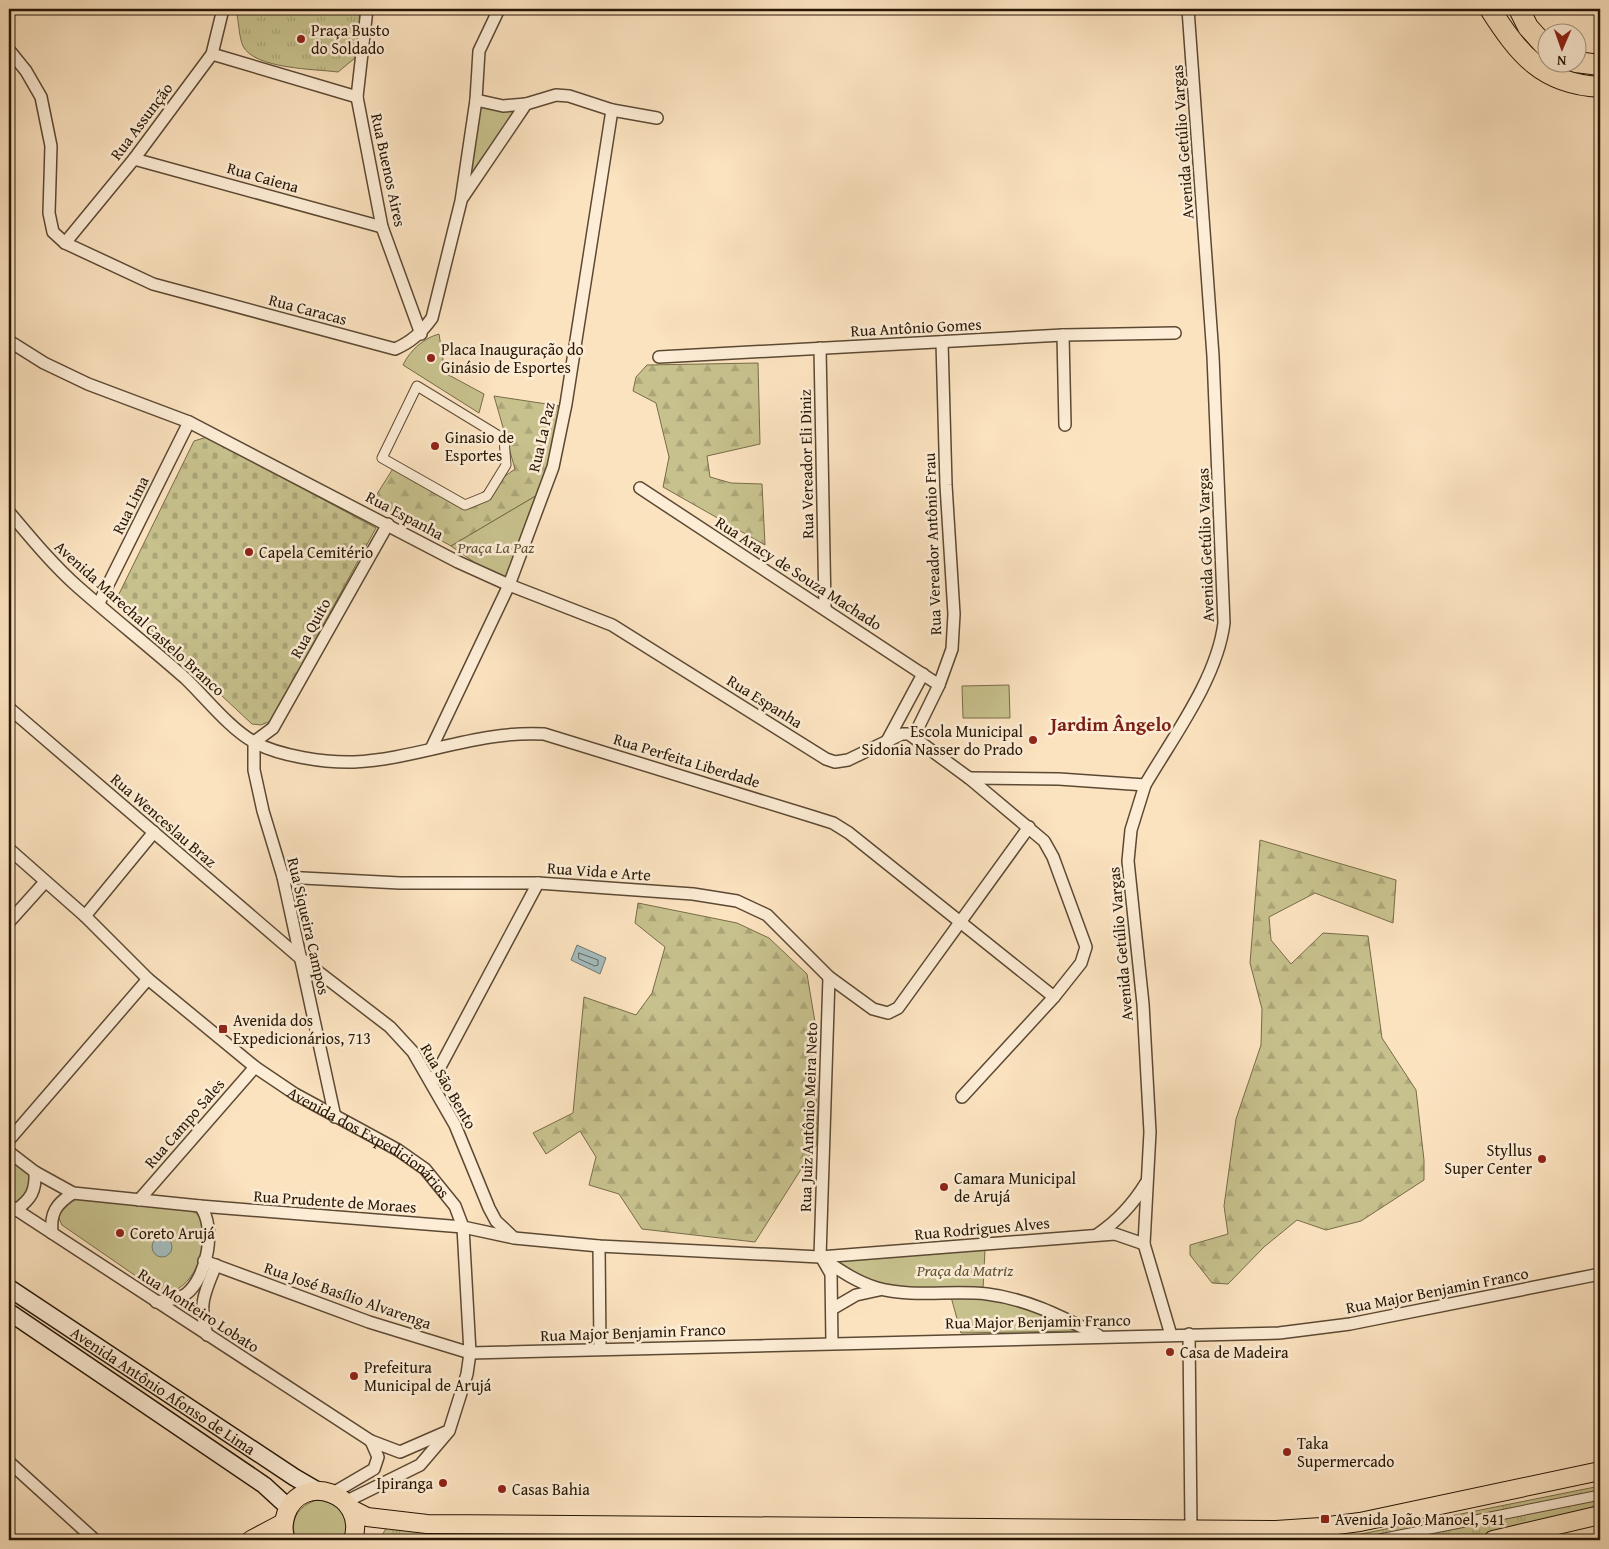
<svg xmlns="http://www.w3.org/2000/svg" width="1609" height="1549" font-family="'Gentium Book Plus',serif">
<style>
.grass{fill:url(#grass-tufts);stroke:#776c48}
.forest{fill:url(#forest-firs);stroke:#776c48}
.cemetery{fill:url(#cemetery-stones);stroke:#776c48}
.park{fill:#c7c18d;stroke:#776c48}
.water{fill:#a3bbbc;stroke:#717972}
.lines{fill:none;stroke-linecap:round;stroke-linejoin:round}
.shore{stroke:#656860;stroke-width:1}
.pedestrian-casing{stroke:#5c4933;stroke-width:11}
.minor-casing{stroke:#5c4933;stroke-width:14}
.secondary-casing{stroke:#271604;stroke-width:19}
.primary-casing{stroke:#271604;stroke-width:20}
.motorway-casing{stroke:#271604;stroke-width:22}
.pedestrian{stroke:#fdedd6;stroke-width:9}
.minor{stroke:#fdedd6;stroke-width:11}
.secondary{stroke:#fdedd6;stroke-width:16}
.primary{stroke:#fce3c0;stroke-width:18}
.motorway{stroke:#fce3c0;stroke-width:20}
.poi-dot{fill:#8f2418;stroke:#fdedd6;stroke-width:2}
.labels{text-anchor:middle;stroke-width:5;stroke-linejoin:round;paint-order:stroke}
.poi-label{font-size:16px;fill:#271604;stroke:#fdedd6;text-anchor:start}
.street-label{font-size:16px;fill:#271604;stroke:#fdedd6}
.park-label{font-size:16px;font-style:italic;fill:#5f5234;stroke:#fdedd6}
.quarter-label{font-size:19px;font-weight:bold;fill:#7a1f14;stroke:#fdedd6}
</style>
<defs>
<pattern id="grass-tufts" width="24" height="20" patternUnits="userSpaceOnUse" patternTransform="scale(1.25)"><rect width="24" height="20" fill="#c7c18d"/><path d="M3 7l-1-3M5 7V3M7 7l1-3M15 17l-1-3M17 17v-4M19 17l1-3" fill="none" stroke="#aba578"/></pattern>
<pattern id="forest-firs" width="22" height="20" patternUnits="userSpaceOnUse" patternTransform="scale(1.25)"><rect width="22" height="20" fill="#c7c18d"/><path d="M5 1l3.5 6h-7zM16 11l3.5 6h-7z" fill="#aba578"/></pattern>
<pattern id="cemetery-stones" width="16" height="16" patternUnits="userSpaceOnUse" patternTransform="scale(1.25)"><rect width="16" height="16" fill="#c7c18d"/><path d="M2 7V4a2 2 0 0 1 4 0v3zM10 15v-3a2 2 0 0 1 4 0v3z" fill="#aba578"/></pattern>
</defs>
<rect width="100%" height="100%" fill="#fce3c0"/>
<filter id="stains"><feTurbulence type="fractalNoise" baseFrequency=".004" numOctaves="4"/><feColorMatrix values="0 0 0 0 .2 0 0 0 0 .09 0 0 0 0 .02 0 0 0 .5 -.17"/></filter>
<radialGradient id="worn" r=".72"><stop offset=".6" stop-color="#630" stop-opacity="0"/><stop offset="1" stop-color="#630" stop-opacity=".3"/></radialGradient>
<g class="grass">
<path d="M 245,9 L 359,9 L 360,33 L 355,58 L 338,72 C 315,69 254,69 243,46 C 239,37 239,24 237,15 Z"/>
<polygon points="1600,1486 1600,1510 1472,1540 1331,1540"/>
<polygon points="387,1527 539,1535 560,1540 379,1540"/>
</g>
<g class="forest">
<polygon points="758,363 760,444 707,456 710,477 731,483 762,484 765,545 663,487 669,457 656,403 633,391 636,377 647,365"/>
<polygon points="494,396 560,406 549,469 539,494 451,546 372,502 394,467 462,507 515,469"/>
<polygon points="1260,840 1396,880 1393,923 1315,893 1269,917 1271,940 1291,964 1323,933 1368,936 1382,1038 1416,1090 1424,1160 1424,1180 1361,1221 1326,1230 1297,1220 1264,1247 1228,1284 1212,1283 1190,1255 1190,1245 1228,1234 1224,1206 1236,1119 1261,1045 1262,1009 1250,963"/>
<polygon points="638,903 737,923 769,938 807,974 817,1034 817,1144 755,1242 642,1229 619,1194 589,1185 596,1157 580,1131 546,1154 533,1133 573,1113 584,997 636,1015 652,993 665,947 635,923"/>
</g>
<polygon class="cemetery" points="207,437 376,528 271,721 261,725 252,724 117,598 194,441"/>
<g class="park">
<polygon points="479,107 513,112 513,118 469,182"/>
<path d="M 439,334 L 445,373 L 484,394 L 479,413 L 403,365 C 410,350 424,338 439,334 Z"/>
<polygon points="539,494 512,582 481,567 451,546"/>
<polygon points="1009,685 1010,718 963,718 962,686"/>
<path d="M 9,1159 L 31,1175 C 31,1188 26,1195 16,1203 L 9,1199 Z"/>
<path d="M 72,1199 L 192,1211 C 219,1222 197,1300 159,1292 L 62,1225 L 58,1216 L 60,1208 Z"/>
<path d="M 985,1250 L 983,1289 C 948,1289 909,1294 875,1283 C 860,1278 847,1269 834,1260 Z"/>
<polygon points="951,1297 983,1297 1034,1308 1078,1331 961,1333"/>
<path d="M 317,1500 C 339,1501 354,1519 344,1540 L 296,1540 C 289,1521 297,1506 317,1500 Z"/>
</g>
<g class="water">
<polygon points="577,945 606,958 600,974 571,960"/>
<circle cx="162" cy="1247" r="10"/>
</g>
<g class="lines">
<polygon class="shore" points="579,953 598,960 598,965 595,966 579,959"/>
<g class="pedestrian-casing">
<g id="pedestrian">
<polygon points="417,386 504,439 506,465 487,496 465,505 382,458"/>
<polyline points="1375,1540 1600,1495"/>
</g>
</g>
<g class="minor-casing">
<g id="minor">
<polyline points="367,9 357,97 382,227 421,334"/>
<path d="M 9,50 L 26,71 L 41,97 L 51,146 L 49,213 L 53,232 L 65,243 L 153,284 L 395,349 C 411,342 421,333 432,318 L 461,201 L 476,100 L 479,51 L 499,9"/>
<polyline points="212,54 357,97"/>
<polyline points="476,100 503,106 526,104"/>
<polyline points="134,159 382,227"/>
<polyline points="463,197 526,104 556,95 569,96 612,110 657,118"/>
<polyline points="65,243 134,159 212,54 223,9"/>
<polyline points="1063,335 1065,425"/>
<polyline points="9,341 44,363 88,384 189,422 458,562 509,585 612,625 826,759 835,762 848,760 902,734 909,734 969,778 1044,841 1053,857 1086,947 1081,963 1054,997 962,1097"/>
<polyline points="820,348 825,608"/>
<polyline points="659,357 1063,335 1175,333"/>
<polyline points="640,488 939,685"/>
<path d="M 9,512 C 31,538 53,565 78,587 C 113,618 150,647 185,678 C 205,697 230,729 254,742 C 279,756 326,763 354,762 C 418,759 479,730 544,734 L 814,817 L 833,823 L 849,833 L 1054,997"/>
<polyline points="99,603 189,422"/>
<polyline points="9,708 299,957 390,1027 413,1052 455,1125 489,1208 496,1221 513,1237"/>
<polyline points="914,736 939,685 952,649 954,614 946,485 942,342"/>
<polyline points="887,741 923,674"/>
<polyline points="254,742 254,770 263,811 283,877 335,1117"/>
<polyline points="254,742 273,728 388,524"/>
<polyline points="431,749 509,585 553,467 566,404 612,110"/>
<polyline points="969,778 1059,779 1145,785"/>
<path id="s1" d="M 9,849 L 85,916 L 148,979 L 255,1067 L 295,1094 L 398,1150 L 425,1169 L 455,1206 L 463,1227 L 470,1353 L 467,1374 L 449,1431 L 420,1465 L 345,1502"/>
<polyline points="283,877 400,883 538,883 693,894 737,901 767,915 829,977 873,1009 888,1013 898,1008 1029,827"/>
<polyline points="85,916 154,832"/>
<polyline points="9,922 45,882"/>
<polyline points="432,1082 538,883"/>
<polyline points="9,1140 148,979"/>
<polyline points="9,1152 35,1172 73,1193 200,1206 463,1227 514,1238 599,1246 820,1257 1115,1234 1144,1244"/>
<polyline points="139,1200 255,1067"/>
<polyline points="9,1205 371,1441 400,1452 446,1432"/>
<path d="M 16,1210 C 31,1199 36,1191 35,1172"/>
<path d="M 52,1233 C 50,1213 56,1204 73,1193"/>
<path d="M 1098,1234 C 1119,1220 1133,1204 1146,1183"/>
<polyline points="599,1246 600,1349"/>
<path d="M 820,1257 C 838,1269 856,1282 877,1288 C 913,1298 951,1290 987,1294 C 1028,1299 1062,1317 1098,1335"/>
<polyline points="820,1257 829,977"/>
<polyline points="823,1260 831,1274 832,1343"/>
<polyline points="204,1261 369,1322 470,1353 1279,1333 1350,1324 1600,1274"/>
<path d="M 156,1302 C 166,1300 177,1300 186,1294 C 207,1278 217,1227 200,1206"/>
<polyline points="832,1309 856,1295 879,1290"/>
<polyline points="1189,1334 1191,1529"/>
<path d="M 207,1335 C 198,1305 204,1294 216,1265"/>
<path d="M 1171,1335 L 1144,1244 L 1150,1132 L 1143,1004 L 1128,861 L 1131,830 L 1145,785 C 1173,737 1217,679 1224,623 L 1213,356 L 1188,9"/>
<polyline points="9,1462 95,1540"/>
<polyline points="333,1493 374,1469 378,1457 371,1441"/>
</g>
</g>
<g class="secondary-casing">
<g id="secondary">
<path id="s2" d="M 9,1288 L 294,1477 L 318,1491"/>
<polyline points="9,1312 264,1485 288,1507"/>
</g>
</g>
<g class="primary-casing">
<g id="primary">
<polyline points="351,1509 367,1517 427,1524 1276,1530 1321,1527 1360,1522 1600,1471"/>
<polyline points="251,1540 283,1523"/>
<path d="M 286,1540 C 282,1531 283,1523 286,1514 C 301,1471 368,1493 353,1540"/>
<polyline points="1493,1540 1600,1515"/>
</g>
</g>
<g class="motorway-casing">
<g id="motorway">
<path d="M 1490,9 C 1519,54 1542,84 1600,87"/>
<polyline points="1519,9 1528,27 1546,47"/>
<polyline points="1576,62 1600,65"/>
</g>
</g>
<use href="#pedestrian" class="pedestrian"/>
<use href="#minor" class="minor"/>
<use href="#secondary" class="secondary"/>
<use href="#primary" class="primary"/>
<use href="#motorway" class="motorway"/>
</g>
<g class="poi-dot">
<circle cx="301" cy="39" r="5"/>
<circle cx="431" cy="358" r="5"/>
<circle cx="435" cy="446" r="5"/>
<circle cx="249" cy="552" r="5"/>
<circle cx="1033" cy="740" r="5"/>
<rect x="218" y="1024" width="10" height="10" rx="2.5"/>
<circle cx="1542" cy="1159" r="5"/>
<circle cx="944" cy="1187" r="5"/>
<circle cx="120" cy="1233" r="5"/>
<circle cx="1170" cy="1352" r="5"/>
<circle cx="354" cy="1376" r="5"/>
<circle cx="1287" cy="1452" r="5"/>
<circle cx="443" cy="1483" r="5"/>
<circle cx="502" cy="1489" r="5"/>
<rect x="1320" y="1514" width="10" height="10" rx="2.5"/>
</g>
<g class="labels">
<g class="poi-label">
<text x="311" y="36">Praça Busto<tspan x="311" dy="18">do Soldado</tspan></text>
<text x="441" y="355">Placa Inauguração do<tspan x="441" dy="18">Ginásio de Esportes</tspan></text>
<text x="445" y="443">Ginasio de<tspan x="445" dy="18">Esportes</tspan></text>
<text x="259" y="558">Capela Cemitério</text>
<text x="1023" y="737" text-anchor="end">Escola Municipal<tspan x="1023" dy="18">Sidonia Nasser do Prado</tspan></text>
<text x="233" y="1026">Avenida dos<tspan x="233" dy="18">Expedicionários, 713</tspan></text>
<text x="1532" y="1156" text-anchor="end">Styllus<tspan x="1532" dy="18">Super Center</tspan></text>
<text x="954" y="1184">Camara Municipal<tspan x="954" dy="18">de Arujá</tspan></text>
<text x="130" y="1239">Coreto Arujá</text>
<text x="1180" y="1358">Casa de Madeira</text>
<text x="364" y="1373">Prefeitura<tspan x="364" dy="18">Municipal de Arujá</tspan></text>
<text x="1297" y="1449">Taka<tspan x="1297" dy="18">Supermercado</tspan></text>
<text x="433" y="1489" text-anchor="end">Ipiranga</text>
<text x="512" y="1495">Casas Bahia</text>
<text x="1335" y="1525">Avenida João Manoel, 541</text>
</g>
<g class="street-label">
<text transform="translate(141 121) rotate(-53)" y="6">Rua Assunção</text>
<text transform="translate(1182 142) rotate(-94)" y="6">Avenida Getúlio Vargas</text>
<text transform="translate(389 170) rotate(78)" y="6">Rua Buenos Aires</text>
<text transform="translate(263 177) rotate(16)" y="6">Rua Caiena</text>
<text transform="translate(308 309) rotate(15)" y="6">Rua Caracas</text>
<text transform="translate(916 327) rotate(-3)" y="6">Rua Antônio Gomes</text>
<text transform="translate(541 437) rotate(-77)" y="6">Rua La Paz</text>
<text transform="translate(806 464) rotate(-91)" y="6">Rua Vereador Eli Diniz</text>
<text transform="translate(130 505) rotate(-64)" y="6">Rua Lima</text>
<text transform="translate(405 515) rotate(28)" y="6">Rua Espanha</text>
<text transform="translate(932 544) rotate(-92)" y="6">Rua Vereador Antônio Frau</text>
<text transform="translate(1205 545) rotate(-92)" y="6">Avenida Getúlio Vargas</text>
<text transform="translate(799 573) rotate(33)" y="6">Rua Aracy de Souza Machado</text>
<text transform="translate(140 618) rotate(42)" y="6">Avenida Marechal Castelo Branco</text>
<text transform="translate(310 628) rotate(-61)" y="6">Rua Quito</text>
<text transform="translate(765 701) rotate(32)" y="6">Rua Espanha</text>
<text transform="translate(687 760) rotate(17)" y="6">Rua Perfeita Liberdade</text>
<text transform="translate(164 820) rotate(41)" y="6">Rua Wenceslau Braz</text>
<text transform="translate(599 871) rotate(4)" y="6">Rua Vida e Arte</text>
<text transform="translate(309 926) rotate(77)" y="6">Rua Siqueira Campos</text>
<text transform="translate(1120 944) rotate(-95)" y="6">Avenida Getúlio Vargas</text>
<text transform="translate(449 1086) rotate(60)" y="6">Rua São Bento</text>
<text transform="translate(808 1117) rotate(-88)" y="6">Rua Juiz Antônio Meira Neto</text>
<text transform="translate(184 1123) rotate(-49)" y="6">Rua Campo Sales</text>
<text dy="6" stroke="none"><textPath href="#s1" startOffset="466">Avenida dos Expedicionários</textPath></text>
<text transform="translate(335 1201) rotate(4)" y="6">Rua Prudente de Moraes</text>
<text transform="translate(982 1228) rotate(-5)" y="6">Rua Rodrigues Alves</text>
<text transform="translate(1437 1290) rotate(-11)" y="6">Rua Major Benjamin Franco</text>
<text transform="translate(348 1295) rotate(19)" y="6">Rua José Basílio Alvarenga</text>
<text transform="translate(199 1310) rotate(33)" y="6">Rua Monteiro Lobato</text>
<text transform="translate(1038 1321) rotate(-1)" y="6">Rua Major Benjamin Franco</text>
<text transform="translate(633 1332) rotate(-2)" y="6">Rua Major Benjamin Franco</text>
<text dy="6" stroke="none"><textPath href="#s2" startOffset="185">Avenida Antônio Afonso de Lima</textPath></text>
</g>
<g class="park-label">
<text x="496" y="553">Praça La Paz</text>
<text x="965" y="1276">Praça da Matriz</text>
</g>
<g class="quarter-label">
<text x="1111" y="731">Jardim Ângelo</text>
</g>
</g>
<rect width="1609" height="1549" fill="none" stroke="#fce3c0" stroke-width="30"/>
<rect x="10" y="10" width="1589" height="1529" fill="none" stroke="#271604" stroke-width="2.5"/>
<rect x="15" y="15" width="1579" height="1519" fill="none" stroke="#271604"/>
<g transform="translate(1562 48) rotate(182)"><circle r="24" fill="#fdedd6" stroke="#a79782"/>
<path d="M0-4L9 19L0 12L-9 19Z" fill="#8f2418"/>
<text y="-8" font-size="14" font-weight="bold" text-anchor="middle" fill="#271604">N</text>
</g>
<rect width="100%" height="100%" filter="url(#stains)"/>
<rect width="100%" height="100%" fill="url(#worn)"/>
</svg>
